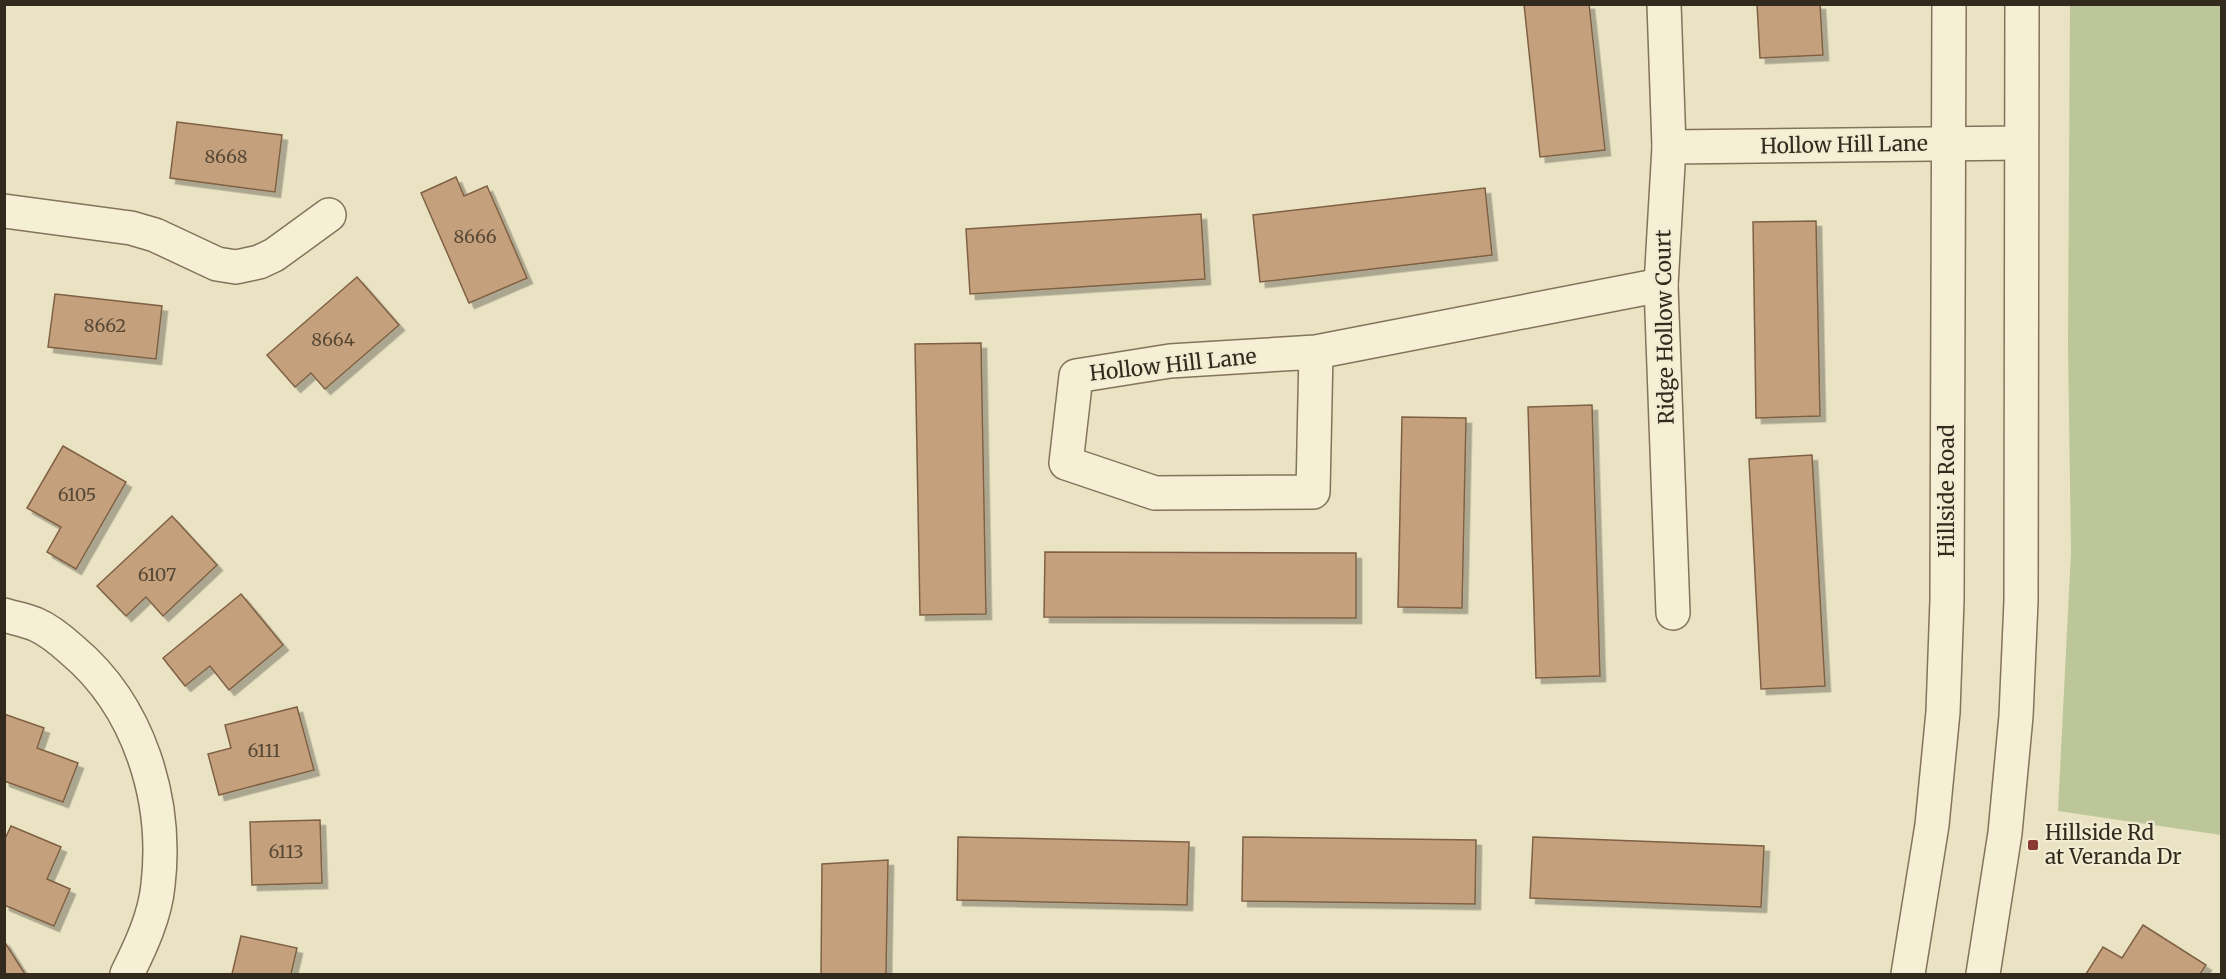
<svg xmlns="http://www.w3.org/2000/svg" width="2226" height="979" font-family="Merriweather,serif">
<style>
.green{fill:#bcc698}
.building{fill:#c4a17c;stroke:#7f6144;stroke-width:1.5;filter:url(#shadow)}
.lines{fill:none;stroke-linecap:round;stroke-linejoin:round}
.minor-casing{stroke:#82745b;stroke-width:36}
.minor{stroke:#f5efd5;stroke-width:33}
.poi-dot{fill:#8b3a31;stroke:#f2ecd2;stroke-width:2}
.labels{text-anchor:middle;stroke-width:4.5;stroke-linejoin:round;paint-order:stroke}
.number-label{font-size:18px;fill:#574836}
.street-label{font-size:21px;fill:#332a1e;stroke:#f2ecd2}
.poi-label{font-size:21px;fill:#332a1e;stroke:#f2ecd2;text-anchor:start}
</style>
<defs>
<filter id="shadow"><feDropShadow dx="5.5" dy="5.5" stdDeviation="0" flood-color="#0004"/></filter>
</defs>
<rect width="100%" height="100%" fill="#e9e2c3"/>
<polygon class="green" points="2070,5 2221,5 2221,835 2058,811 2071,552 2068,345"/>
<g class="building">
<polygon points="1524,4 1589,4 1605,150 1540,157"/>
<polygon points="1757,4 1820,4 1823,55 1760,58"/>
<polygon points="177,122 282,135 275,192 170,178"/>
<polygon points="456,177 464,196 487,186 527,278 469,303 421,193"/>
<polygon points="1485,188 1492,255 1260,282 1253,215"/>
<polygon points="1201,214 1205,279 970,294 966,229"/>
<polygon points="1816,221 1820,416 1756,418 1753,222"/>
<polygon points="357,277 399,325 325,389 311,373 295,387 267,355"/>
<polygon points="55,294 162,306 156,359 48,347"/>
<polygon points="981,343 986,614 920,615 915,344"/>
<polygon points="1592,405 1600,676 1536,678 1528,407"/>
<polygon points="1402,417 1466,418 1462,608 1398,607"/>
<polygon points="63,446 126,482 76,569 47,552 61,527 27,508"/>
<polygon points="1812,455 1825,686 1761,689 1749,459"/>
<polygon points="172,516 217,565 163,616 146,597 126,616 97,586"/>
<polygon points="1045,552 1356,553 1356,618 1044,617"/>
<polygon points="241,594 283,645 229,690 210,666 185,686 163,658"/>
<polygon points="297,707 314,770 219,795 208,754 231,748 225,725"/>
<polygon points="4,714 44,728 37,748 78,763 63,802 4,781"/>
<polygon points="320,820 322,883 252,885 250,822"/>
<polygon points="11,826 61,847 47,879 70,889 54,926 4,905 4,841"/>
<polygon points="958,837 1189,842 1187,905 957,900"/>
<polygon points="1243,837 1476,840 1475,904 1242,901"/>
<polygon points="1533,837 1764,846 1761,907 1530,898"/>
<polygon points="888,860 886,974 821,974 822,864"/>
<polygon points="2143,925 2206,965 2200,974 2086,974 2103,947 2122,958"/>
<polygon points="241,936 297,948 291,974 232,974"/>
<polygon points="4,941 25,974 4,974"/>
</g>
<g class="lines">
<g class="minor-casing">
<g id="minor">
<polyline points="1664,4 1669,147 1661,285 1673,613"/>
<polyline points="1669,147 2020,143"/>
<polyline points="4,211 131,228 155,235 217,264 236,267 259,262 274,255 329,215"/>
<polyline points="1316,352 1313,492 1155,493 1066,463 1076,376 1170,361 1316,352 1661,285"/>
<path d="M 4,615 C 14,618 25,620 35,624 C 49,630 61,640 72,650 C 139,706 168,799 158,885 C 155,916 141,946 127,974"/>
<polyline points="1908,974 1932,825 1943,712 1947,600 1949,4"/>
<polyline points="1983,974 2005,833 2016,716 2021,601 2022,4"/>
</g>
</g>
<use href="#minor" class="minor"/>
</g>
<rect class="poi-dot" x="2027" y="839" width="12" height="12" rx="3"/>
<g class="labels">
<g class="number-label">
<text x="226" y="163">8668</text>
<text x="475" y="243">8666</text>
<text x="105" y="332">8662</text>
<text x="333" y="346">8664</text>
<text x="77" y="501">6105</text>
<text x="157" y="581">6107</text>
<text x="264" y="757">6111</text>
<text x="286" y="858">6113</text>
</g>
<g class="street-label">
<text transform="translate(1844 145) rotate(-1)" y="7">Hollow Hill Lane</text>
<text transform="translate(1665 327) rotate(-91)" y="7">Ridge Hollow Court</text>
<text transform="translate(1173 365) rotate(-6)" y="7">Hollow Hill Lane</text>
<text transform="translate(1947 491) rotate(-90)" y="7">Hillside Road</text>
</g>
<g class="poi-label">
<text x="2045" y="840">Hillside Rd<tspan x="2045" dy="24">at Veranda Dr</tspan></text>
</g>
</g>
<rect width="2226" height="979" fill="none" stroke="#332a1e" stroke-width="12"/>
</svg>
